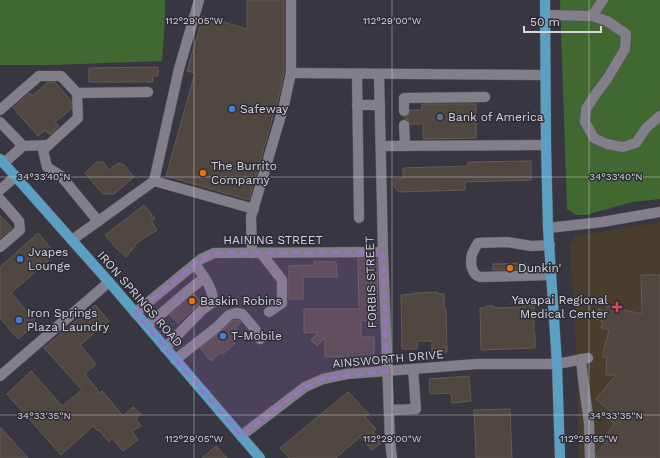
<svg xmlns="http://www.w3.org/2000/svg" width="660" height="458" font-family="'Work Sans',sans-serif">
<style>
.medical{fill:#493e2e}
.green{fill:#426831}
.building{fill:#514741;stroke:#655a54}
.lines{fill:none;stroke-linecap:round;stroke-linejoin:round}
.minor-casing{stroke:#57555d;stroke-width:11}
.major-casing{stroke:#57555d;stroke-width:11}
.minor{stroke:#827f8a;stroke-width:10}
.major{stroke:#5b9fc2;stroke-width:10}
.marked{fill:#9f70ca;fill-opacity:0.2;stroke:#9f70ca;stroke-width:3;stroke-dasharray:8 5;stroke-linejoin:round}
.ticks{fill:none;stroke:#d6d5db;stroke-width:1;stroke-opacity:0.45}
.shop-dot{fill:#3f7fe0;stroke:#2e2c36;stroke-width:1.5}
.service-dot{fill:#5c6f8a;stroke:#2e2c36;stroke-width:1.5}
.food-dot{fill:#e8710a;stroke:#2e2c36;stroke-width:1.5}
.health-dot{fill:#e0444e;stroke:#2e2c36;stroke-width:1.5}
.labels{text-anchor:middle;stroke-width:3;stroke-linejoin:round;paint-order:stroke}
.poi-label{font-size:12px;fill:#d6d5db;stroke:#2e2c36;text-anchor:start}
.street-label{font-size:12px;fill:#d6d5db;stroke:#2e2c36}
.ticks-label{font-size:10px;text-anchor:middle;fill:#d6d5db;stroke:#2e2c36;stroke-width:3;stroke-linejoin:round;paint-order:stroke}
</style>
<rect width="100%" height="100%" fill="#383640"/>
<polygon class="medical" points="660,222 660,458 579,458 577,368 570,245 575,236"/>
<g class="green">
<polygon points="0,0 165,0 165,19 162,61 52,65 0,65"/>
<polygon points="560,0 660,0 660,199 632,202 586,215 576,215 567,209"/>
</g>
<g class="building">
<polygon points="247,0 284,0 284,72 280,92 249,200 166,176 195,73 187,71 203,16 247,29"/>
<polygon points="158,67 158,76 153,76 153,82 89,82 89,68"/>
<polygon points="48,82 55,82 71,101 71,109 55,122 59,126 50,135 45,130 38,136 13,108 30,93 32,96"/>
<polygon points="422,104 476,104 476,138 423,139 423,124 410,124 407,119 405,119 405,117 409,115 410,110 422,110"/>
<polygon points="531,161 531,180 465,182 465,190 399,192 394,187 394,179 403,179 403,168 468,166 468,162"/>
<polygon points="97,162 103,162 109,170 118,163 124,165 134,177 114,194 103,194 85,173"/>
<polygon points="144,205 155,219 151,221 157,230 138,242 126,257 114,246 105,235"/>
<polygon points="0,215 12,228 0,238"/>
<polygon points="38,233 56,254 11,293 37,323 18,339 0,318 0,267"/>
<polygon points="358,259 377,259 378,320 361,321 361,337 374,337 374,357 325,357 325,337 317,346 311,340 319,332 304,333 304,309 359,309"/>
<polygon points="314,261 336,262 337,277 303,277 303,299 289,299 289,266 314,265"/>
<polygon points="526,263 526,269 493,270 493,264"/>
<polygon points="641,275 660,275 660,458 596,458 596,454 611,436 608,433 614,424 610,420 614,414 596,399 616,375 606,375 607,357 602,357 609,330 601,328 603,321 596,319 598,309 606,311 607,306 642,314"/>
<polygon points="438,292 438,294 444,294 444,309 446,309 447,352 432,352 432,341 417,341 417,349 402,349 401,295 414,294 414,293"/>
<polygon points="194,294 201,302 178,323 170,315"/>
<polygon points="95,305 109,321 80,345 96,364 85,374 100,393 102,391 123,416 133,407 141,414 136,419 141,426 132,431 138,440 123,451 112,438 109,442 99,430 98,431 93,426 61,455 7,394 31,371 62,406 82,390 44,348"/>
<polygon points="523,305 534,305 534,334 535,334 535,348 481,350 480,308 486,308 486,306 494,306 494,308 523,307"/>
<polygon points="236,320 239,320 241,323 235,327 240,333 232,339 235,343 223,354 221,352 211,361 200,348 221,332 232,321"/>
<polygon points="469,376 471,401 452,403 451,393 430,394 429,379"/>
<polygon points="348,392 369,414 365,417 376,429 373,432 382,442 372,450 360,437 336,458 289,458 280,448"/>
<polygon points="510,409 512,458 476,458 474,410"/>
<polygon points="0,427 28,458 0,458"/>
<polygon points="216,446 227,458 202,458"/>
</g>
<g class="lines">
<g class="minor-casing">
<g id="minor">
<polyline points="199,0 179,69 154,181 254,209"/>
<polyline points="545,15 592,16 603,0"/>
<polyline points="592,16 607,21 626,34 625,49 607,79 595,95 586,109 585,122 594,138 607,144 623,147 636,143 646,128 660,116"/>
<polyline points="291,73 545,75"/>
<polyline points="357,74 359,218"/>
<polyline points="379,74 383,252 390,441 392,458"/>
<polyline points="77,93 78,118 43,150 47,167 61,176 98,221"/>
<polyline points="357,105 380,105"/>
<polyline points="0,110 39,76 61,76 77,93 148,92"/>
<polyline points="404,111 404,98 485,97"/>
<polyline points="0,122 23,146"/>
<polyline points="404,125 405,146"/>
<polyline points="381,146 546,145"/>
<polyline points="4,163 23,146 49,145"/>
<polyline points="0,190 16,176"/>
<polyline points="0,199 19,221 20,230 0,247"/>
<polyline points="548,228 602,222 660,212"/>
<polyline points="72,240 154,181"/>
<path d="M 550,245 L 531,246 L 507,242 L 478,243 C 476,246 474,250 472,254 C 470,263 471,274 480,277 L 551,275"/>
<polyline points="252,253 251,217 284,105 291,73 291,0"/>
<polyline points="261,253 282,280 282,303 269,312"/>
<polyline points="135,313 201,259 214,253 383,252"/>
<polyline points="147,326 190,289 204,278"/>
<path d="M 165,348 L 202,310 L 213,302 C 213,287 203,276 195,264"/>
<polyline points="581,359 583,379 589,423 590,458"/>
<polyline points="175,360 217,327 229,315 236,313 242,314 255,329 260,339"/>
<polyline points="0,376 109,282"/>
<polyline points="389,410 416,409 413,369"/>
<polyline points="241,436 305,387 323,379 347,374 477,364 557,364 588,358"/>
</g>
</g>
<g class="major-casing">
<g id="major">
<polyline points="545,0 546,145 548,228 557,364 560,458"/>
<polyline points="0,159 109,282 260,458"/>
</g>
</g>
<use href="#minor" class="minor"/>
<use href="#major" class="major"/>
</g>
<path class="marked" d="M 383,252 L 387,371 L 323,379 L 305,387 L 241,436 L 135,313 L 201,259 L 214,253 Z"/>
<path class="ticks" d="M 194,0 L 194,458M 392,0 L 392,458M 589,0 L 589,458M 0,177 L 660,177M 0,415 L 660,415"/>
<g class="shop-dot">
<circle cx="232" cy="109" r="4"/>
<circle cx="20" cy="259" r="4"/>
<circle cx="19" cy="320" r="4"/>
<circle cx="223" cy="336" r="4"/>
</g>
<circle class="service-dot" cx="440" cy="117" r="4"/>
<g class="food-dot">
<circle cx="203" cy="173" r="4"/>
<circle cx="510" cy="268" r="4"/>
<circle cx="192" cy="301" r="4"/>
</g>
<path class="health-dot" d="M615 301h4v4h4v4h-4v4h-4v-4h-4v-4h4z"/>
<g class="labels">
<g class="poi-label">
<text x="240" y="113">Safeway</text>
<text x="448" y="121">Bank of America</text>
<text x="211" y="170">The Burrito<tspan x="211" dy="14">Compamy</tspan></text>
<text x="28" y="256">Jvapes<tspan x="28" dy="14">Lounge</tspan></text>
<text x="518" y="272">Dunkin'</text>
<text x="608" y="304" text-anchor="end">Yavapai Regional<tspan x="608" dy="14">Medical Center</tspan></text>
<text x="200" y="305">Baskin Robins</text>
<text x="27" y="317">Iron Springs<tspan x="27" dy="14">Plaza Laundry</tspan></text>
<text x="231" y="340">T-Mobile</text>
</g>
<g class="street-label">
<text x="273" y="244">HAINING STREET</text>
<text transform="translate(371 282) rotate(-92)" y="4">FORBIS STREET</text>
<text transform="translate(140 299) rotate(49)" y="4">IRON SPRINGS ROAD</text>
<text transform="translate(388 359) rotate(-5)" y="4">AINSWORTH DRIVE</text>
</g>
</g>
<g class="ticks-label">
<text x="194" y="24">112°29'05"W</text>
<text x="392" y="24">112°29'00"W</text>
<text x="44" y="180">34°33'40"N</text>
<text x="616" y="180">34°33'40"N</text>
<text x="44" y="419">34°33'35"N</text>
<text x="616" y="419">34°33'35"N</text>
<text x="194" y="442">112°29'05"W</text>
<text x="392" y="442">112°29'00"W</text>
<text x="589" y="442">112°28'55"W</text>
</g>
<path d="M524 26v6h77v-6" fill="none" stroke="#d6d5db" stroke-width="2"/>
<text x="530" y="26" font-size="12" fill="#d6d5db" stroke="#2e2c36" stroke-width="3" paint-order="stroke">50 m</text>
</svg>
